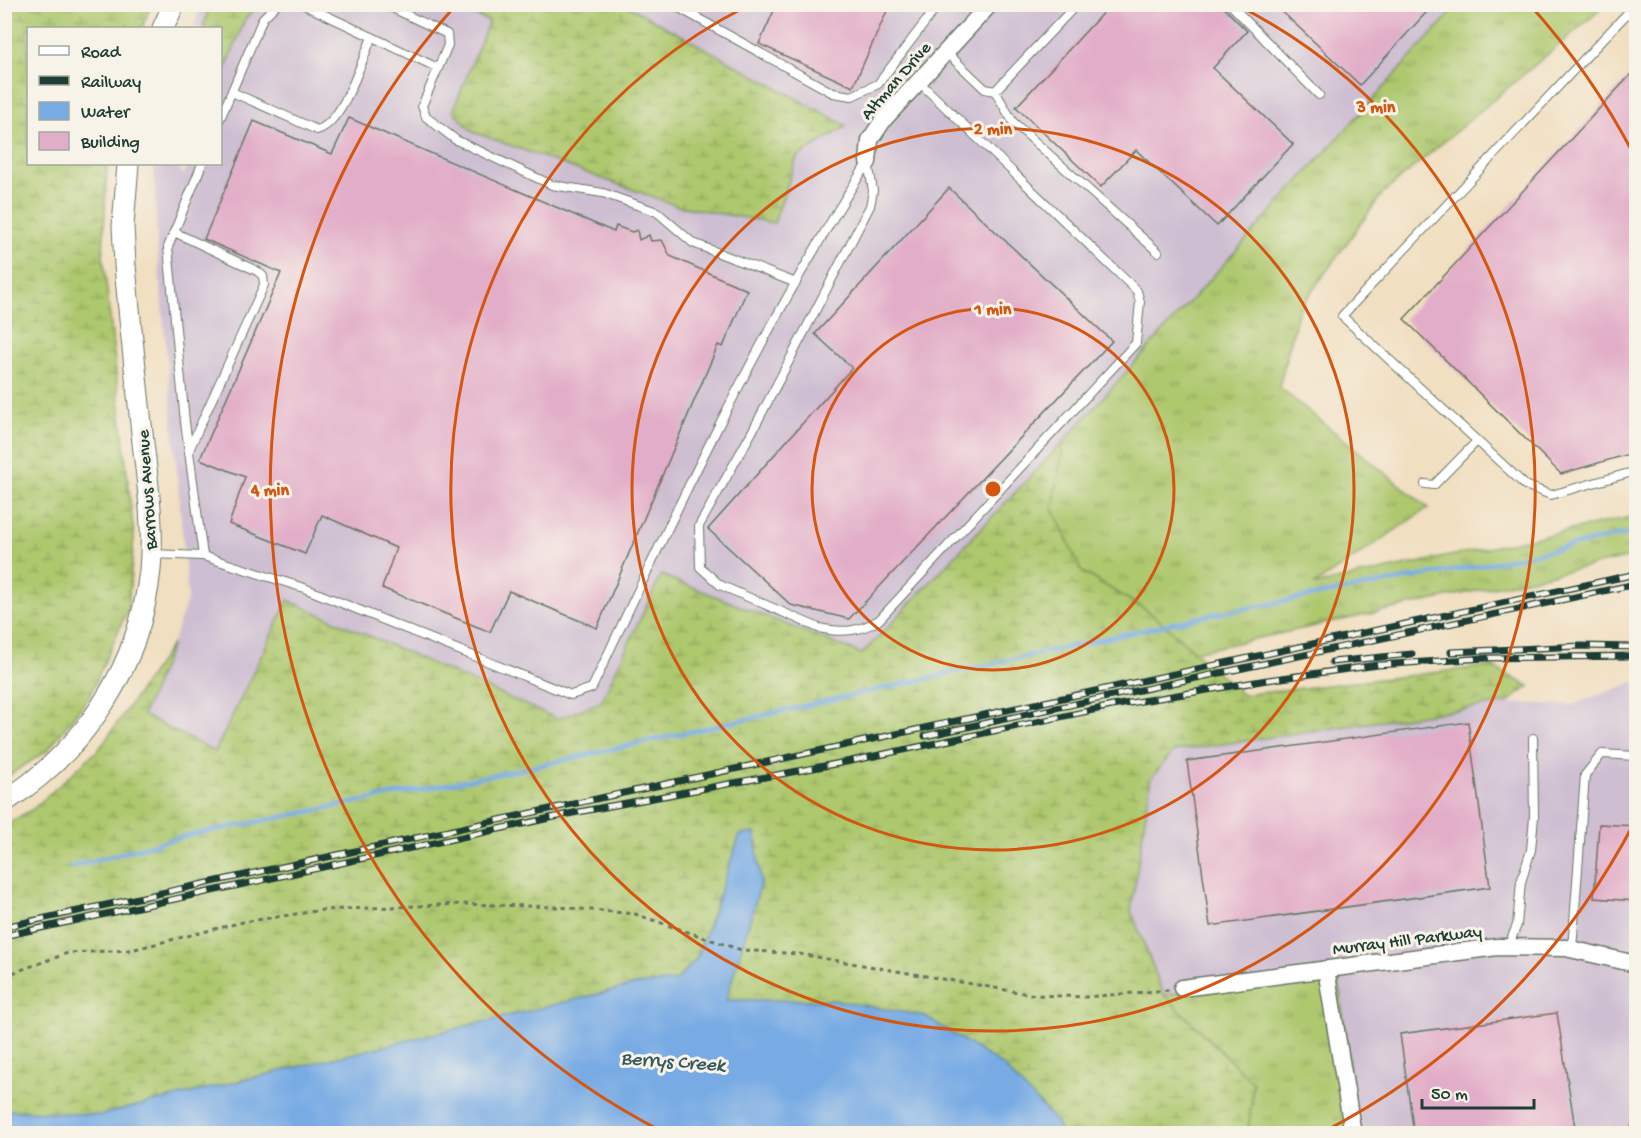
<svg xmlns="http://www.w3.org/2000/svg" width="1641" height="1138" font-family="'Gochi Hand',sans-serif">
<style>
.industrial{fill:#cebed2}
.grass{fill:url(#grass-tufts);stroke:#668251;stroke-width:1.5}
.wetland{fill:url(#wetland-marsh);stroke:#668251;stroke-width:1.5}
.water{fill:#78abe4;stroke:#4c748c;stroke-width:1.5}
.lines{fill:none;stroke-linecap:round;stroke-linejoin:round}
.stream{stroke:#78abe4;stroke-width:4.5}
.building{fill:#e2adc8}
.service-casing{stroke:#687665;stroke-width:10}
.minor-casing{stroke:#687665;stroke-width:19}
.tertiary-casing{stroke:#687665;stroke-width:23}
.path{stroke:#687665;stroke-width:3;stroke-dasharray:4.5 4.5;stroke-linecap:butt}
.service{stroke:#fff;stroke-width:8}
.minor{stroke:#fff;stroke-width:16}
.tertiary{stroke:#fff;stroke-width:21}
.rail-casing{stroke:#1f3d34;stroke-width:7}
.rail{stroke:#f7f3e8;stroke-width:4.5;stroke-dasharray:14;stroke-linecap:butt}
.ring{fill:none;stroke:#d45610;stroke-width:3}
.labels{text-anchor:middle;stroke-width:6;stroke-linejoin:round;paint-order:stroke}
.street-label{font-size:18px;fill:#1f3d34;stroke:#f7f3e8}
.water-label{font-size:20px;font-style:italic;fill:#355860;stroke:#f7f3e8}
.centre{fill:#d45610;stroke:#f7f3e8;stroke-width:3}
.ring-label{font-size:18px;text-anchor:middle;font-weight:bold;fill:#d45610;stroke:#f7f3e8;stroke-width:6;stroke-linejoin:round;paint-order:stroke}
</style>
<defs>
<pattern id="grass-tufts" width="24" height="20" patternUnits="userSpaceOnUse" patternTransform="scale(1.5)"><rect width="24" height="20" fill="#aec86e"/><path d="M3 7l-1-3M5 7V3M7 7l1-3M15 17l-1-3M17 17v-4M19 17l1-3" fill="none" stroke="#8da45b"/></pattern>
<pattern id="wetland-marsh" width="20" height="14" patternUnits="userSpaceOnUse" patternTransform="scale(1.5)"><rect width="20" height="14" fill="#aec86e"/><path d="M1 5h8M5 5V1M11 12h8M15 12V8" fill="none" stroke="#8da45b"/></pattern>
</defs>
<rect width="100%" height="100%" fill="#f7f3e8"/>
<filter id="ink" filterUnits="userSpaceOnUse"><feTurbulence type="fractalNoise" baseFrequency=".0167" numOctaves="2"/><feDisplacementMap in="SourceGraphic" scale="12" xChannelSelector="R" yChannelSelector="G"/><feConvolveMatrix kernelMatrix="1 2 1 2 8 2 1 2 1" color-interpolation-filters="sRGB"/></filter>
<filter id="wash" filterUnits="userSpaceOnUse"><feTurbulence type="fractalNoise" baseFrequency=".008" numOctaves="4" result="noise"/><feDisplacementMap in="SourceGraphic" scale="24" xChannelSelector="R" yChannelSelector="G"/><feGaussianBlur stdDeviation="1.35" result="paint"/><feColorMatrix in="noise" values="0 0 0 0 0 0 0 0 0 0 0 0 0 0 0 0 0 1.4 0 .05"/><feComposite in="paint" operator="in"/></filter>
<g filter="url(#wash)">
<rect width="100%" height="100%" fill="#f1dfc1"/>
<g class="industrial">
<polygon points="202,5 210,5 203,28 193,28"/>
<polygon points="259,5 447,5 489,21 453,111 797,157 846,126 626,5 1458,5 1064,441 862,654 661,575 601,702 557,719 288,600 215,752 142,715 172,644 188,597 157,247 154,164 176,164 183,175 188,164 220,164 221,81 245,19"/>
<polygon points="1636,681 1636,1133 1357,1133 1337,974 1164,995 1131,910 1151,778 1174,751 1507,703 1572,705"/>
</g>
<g class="grass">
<polygon points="1458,5 1606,5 1383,193 1299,309 1279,387 1428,508 1314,585 1636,516 1636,556 1195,652 1151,613 1081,571 1053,508 1064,441"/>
<polygon points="1338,974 1357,1133 1248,1133 1253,1083 1164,995"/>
</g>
<g class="wetland">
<polygon points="5,4 151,5 142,28 28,28 28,164 107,164 103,254 134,536 128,609 89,697 48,750 5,778"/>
<polygon points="210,5 259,5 245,19 221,81 220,28 203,28"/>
<polygon points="447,5 626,5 847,126 797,157 774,223 678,206 473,132 453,111 489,21"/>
<polygon points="1064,441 1053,508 1081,571 1151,613 1243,695 1491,666 1529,686 1507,703 1174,751 1151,778 1131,911 1164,995 1253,1083 1248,1133 1061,1133 1056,1121 833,1000 725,1000 761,883 740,835 697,958 676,981 635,985 100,1115 5,1110 5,825 33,809 100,748 172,644 143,715 215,752 288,600 557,719 601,702 661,575 862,654"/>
</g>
<polygon class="water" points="755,833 761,883 726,1000 833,1000 925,1016 1002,1065 1056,1121 1061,1133 5,1133 5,1110 100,1115 635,985 676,981 697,958 740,835"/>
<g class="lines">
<polyline class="stream" points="71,867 181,837 533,767 1210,615 1487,564 1636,532"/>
</g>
<g id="blocks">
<g class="building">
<polygon points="777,4 890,4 853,87 759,44"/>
<polygon points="1111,4 1220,4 1247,31 1213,68 1293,144 1217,226 1136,150 1101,187 1016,107"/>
<polygon points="1274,4 1434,4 1360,85"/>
<polygon points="1636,69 1636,452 1561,474 1404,319"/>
<polygon points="349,118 614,232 616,226 632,232 637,230 639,240 649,235 651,241 662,240 670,256 747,290 723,347 718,345 597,628 509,591 490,632 382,588 396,548 322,515 305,554 229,524 245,477 200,459 281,273 204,239 254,121 332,154"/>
<polygon points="949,188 1112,341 849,619 791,605 708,529 852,368 815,334"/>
<polygon points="1468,722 1490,887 1210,926 1187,761"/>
<polygon points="1599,824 1636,826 1636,901 1594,898"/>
<polygon points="1557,1013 1576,1134 1414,1134 1400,1034"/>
</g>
</g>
</g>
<g filter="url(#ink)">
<use href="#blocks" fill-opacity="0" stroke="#687665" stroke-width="1.5"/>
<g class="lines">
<g class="service-casing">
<g id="service">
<polyline points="302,4 438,68"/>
<polyline points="384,4 447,34 448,45 422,106 426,117 456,140 552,185 603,193 657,212 693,243 796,283"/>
<polyline points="672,4 833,93 852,96 878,84 939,4"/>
<polyline points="1230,4 1319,95"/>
<polyline points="1636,4 1342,316 1525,485 1551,495 1636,471"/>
<polyline points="946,52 985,89 995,91 1077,4"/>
<polyline points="995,91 1013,122 1158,252"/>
<path d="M 232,92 L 317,130 C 343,123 361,62 372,37"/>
<polyline points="220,119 263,18 277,4"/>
<path d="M 868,162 L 873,191 L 870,206 L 752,432 L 699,526 L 700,567 L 720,585 L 819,628 C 842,633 859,632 879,620 L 1136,343 L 1140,302 L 1137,291 L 918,81"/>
<polyline points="202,164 168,247 185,422 203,556"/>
<polyline points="174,232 257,271 263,276 264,285 189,450"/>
<polyline points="1425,484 1434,485 1476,442"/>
<path d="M 152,554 L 203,556 L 304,588 L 571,695 L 592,688 C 676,509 761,329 868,162"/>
<polyline points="1508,947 1517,925 1521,882 1531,850 1534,817 1533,738"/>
<polyline points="1572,949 1585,775 1602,754 1636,756"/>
<polyline points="1634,1134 1636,1125"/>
</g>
</g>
<g class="minor-casing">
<g id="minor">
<polyline points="868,162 870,140 884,119 990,4"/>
<polyline points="1326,969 1353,1134"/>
<polyline points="1182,988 1497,947 1566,948 1636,964"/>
</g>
</g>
<g class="tertiary-casing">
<g id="tertiary">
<polyline points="163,28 174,4"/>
<path d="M 4,802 C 85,750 140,667 150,570 C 154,528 148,485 143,443 C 137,384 130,325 125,265 L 123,226 L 128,164"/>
</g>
</g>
<polyline class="path" points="4,976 68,953 131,950 243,922 323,910 462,904 559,907 635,914 741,950 799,954 1035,995 1086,997 1169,990"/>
<use href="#service" class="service"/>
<use href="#minor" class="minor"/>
<use href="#tertiary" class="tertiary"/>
<g class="rail-casing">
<g id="rail">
<polyline points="1451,652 1581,646 1636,647"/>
<polyline points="1332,662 1412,654"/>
<polyline points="925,736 1636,584"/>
<polyline points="4,927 1636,574"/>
<polyline points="4,936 573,813 851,761 1112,706 1267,680 1378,665 1486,658 1636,656"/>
</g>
</g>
<use href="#rail" class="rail"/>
</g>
</g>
<g class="ring">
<circle cx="993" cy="489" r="181"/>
<circle cx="993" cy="489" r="361"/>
<path d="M1239 6A542 542 0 1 1 747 6"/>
<path d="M1634 823A723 723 0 0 1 1321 1133M665 1133A723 723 0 0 1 456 5M1530 5A723 723 0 0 1 1634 155"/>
</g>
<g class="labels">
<g class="street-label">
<text transform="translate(895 80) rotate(-49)" y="6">Altman Drive</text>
<text transform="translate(146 490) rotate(-94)" y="6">Barrows Avenue</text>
<text transform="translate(1407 939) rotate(-7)" y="6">Murray Hill Parkway</text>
</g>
<g class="water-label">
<text transform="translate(673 1060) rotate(4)" y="7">Berrys Creek</text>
</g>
</g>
<circle cx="993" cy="489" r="9" class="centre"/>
<g class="ring-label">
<text x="1376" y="112">3 min</text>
<text x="993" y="134">2 min</text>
<text x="993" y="314">1 min</text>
<text x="270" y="495">4 min</text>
</g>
<rect width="1641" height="1138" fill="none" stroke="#f7f3e8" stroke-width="24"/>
<rect x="27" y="27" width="195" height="138" fill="#f7f3e8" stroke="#a1aaa0" stroke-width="1.5"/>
<rect x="39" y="46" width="30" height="9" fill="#ffffff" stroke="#a1aaa0" stroke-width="1.5"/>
<text x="81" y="57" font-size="18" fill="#1f3d34">Road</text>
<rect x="39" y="76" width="30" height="9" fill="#1f3d34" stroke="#a1aaa0" stroke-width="1.5"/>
<text x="81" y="87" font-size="18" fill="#1f3d34">Railway</text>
<rect x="39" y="102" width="30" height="18" fill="#78abe4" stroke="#a1aaa0" stroke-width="1.5"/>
<text x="81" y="117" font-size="18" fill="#1f3d34">Water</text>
<rect x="39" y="132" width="30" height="18" fill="#e2adc8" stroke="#a1aaa0" stroke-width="1.5"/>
<text x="81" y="147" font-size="18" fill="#1f3d34">Building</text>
<path d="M1422 1099v9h112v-9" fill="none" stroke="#1f3d34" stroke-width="3"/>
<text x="1431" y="1099" font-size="18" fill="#1f3d34" stroke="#f7f3e8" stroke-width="4.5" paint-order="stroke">50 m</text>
</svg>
